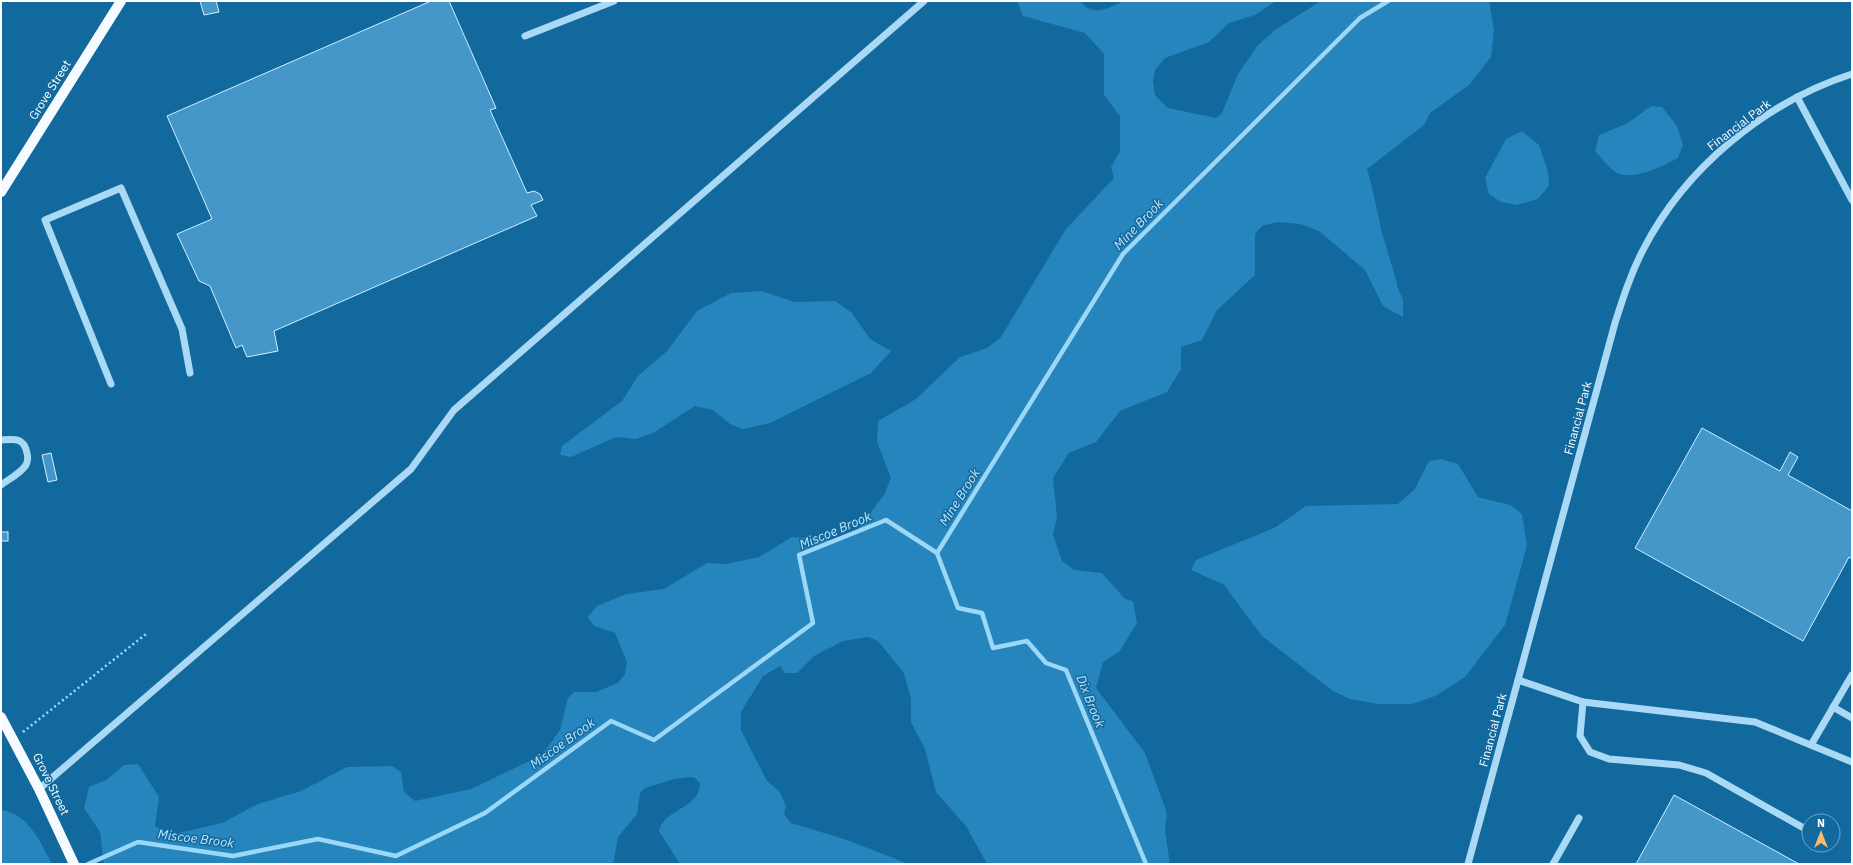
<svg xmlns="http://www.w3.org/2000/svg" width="1853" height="865" font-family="'IBM Plex Sans',sans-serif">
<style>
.green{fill:#2585bc}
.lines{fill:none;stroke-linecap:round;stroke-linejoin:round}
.stream{stroke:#9bd7f7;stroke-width:4.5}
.building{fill:#4497c8;stroke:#d1eefe}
.path{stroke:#a9d9f4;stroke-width:2.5;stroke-dasharray:2 3;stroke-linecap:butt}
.minor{stroke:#a9d9f4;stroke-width:7}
.major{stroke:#f6fbff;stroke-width:10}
.labels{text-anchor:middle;stroke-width:3;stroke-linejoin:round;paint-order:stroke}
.street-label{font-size:12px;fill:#fff;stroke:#12699e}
.water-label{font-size:13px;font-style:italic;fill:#c0e6fc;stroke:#12699e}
</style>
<rect width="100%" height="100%" fill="#12699e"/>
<g class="green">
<path d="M 1017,1 L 1080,1 C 1094,18 1107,8 1124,1 L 1276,1 L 1255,15 L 1229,23 L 1209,42 L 1165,58 L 1155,70 L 1153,81 L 1155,95 L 1168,108 L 1216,118 L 1222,113 L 1238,74 L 1258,45 L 1275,30 L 1321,1 L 1489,1 L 1494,30 L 1491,57 L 1469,85 L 1430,113 L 1424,125 L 1367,169 L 1372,187 L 1382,233 L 1397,283 L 1397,286 L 1403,300 L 1403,317 L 1383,306 L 1365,270 L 1319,231 L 1300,224 L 1277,222 L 1262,226 L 1255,234 L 1255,275 L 1217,310 L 1202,340 L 1181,347 L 1181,369 L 1167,392 L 1120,411 L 1096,442 L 1069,453 L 1053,478 L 1057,517 L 1053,534 L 1062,561 L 1074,570 L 1102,573 L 1125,599 L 1133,601 L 1137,623 L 1119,652 L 1103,662 L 1096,688 L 1145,753 L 1167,813 L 1165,831 L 1170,864 L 987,864 L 966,826 L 936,792 L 925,749 L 911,722 L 911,699 L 904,673 L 878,641 L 868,637 L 843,641 L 814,656 L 797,673 L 785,673 L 780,666 L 763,676 L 741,712 L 741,730 L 767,781 L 780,792 L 786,806 L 784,814 L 791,823 L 844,839 L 909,864 L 680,864 L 659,831 C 663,809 700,809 700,783 L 695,778 L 691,777 L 674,779 L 645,788 L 640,793 L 637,814 L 618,837 L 613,864 L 104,864 L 100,832 L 84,808 L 89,787 L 106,780 L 124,765 L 138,764 L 159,797 L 155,826 L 170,835 L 222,823 L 258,804 L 301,791 L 347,767 L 392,766 L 401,772 L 404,792 L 415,801 L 471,789 L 542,755 L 560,730 L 568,698 L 574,692 L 596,692 L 618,683 L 625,674 L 627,662 L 615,633 L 594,626 L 588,617 L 597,606 L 626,594 L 664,589 L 707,563 L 727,564 L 759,557 L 792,537 L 834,540 L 858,529 L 884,495 L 891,478 L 877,442 L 878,421 L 916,399 L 960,357 L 987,348 L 1001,337 L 1066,229 L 1114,178 L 1111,167 L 1120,151 L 1120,116 L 1104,95 L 1104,54 L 1085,33 L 1023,16 Z"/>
<path d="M 1651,106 L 1662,107 L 1677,126 L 1683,145 L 1678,158 C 1663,166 1630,183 1614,171 C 1607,166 1601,157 1595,151 L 1599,135 L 1628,123 Z"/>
<polygon points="1522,131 1539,145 1548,172 1549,186 1538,199 1517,205 1501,202 1489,194 1485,178 1506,139"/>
<polygon points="761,291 795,302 835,301 852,313 870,339 891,351 871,373 770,423 743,429 730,424 713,410 695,406 653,433 636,439 616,437 571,457 560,455 562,446 622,401 638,376 667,351 697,311 731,293"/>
<polygon points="1441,459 1458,464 1478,497 1510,505 1522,514 1527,546 1505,625 1465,677 1435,696 1412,704 1379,704 1350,699 1333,691 1262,636 1224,585 1191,570 1196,560 1276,527 1306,506 1398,504 1415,489 1429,461"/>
<path d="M 1,810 C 28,813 41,843 52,864 L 1,864 Z"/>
</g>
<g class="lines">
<g class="stream">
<polyline points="937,553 1123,254 1360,18 1388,1"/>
<polyline points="937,553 958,608 982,613 993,648 1027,641 1046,663 1066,670 1146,864"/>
<polyline points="88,864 138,842 233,856 318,839 396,856 485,813 611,721 654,740 813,623 799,555 886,520 937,553"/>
</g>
</g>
<g class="building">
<polygon points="200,1 216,1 219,12 204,15"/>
<polygon points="431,1 449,1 496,108 490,110 527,193 534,191 540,194 543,200 531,205 537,216 274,331 278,351 247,357 242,345 236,348 210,286 199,281 177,234 212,219 167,116"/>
<polygon points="1702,428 1780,471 1790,452 1798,457 1788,475 1852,511 1852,559 1849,557 1803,641 1635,548"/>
<polygon points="51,453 57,480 48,482 42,455"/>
<rect x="1" y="532" width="7" height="9"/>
<polygon points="1674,795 1799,864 1636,864"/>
</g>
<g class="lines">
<polyline class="path" points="23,732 146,634"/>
<g class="minor">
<polyline points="525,36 614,1"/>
<polyline points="1797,97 1852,200"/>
<polyline points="111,384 45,220 121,188 182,329 190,373"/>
<path d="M 1,440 C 14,439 24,437 27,453 C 28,457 28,461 26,465 C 20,474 9,479 1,485"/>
<polyline points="1518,680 1583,702 1755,722 1852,762"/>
<polyline points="1583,702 1580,736 1590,752 1609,759 1679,765 1706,773 1809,831"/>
<polyline points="1833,707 1852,718"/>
<polyline points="1811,745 1852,675"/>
<polyline points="39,789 411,469 454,410 924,1"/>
<path d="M 1468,864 L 1615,323 C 1623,298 1631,273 1643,250 C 1685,168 1765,102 1852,74"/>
<polyline points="1553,864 1579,818"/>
</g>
<g class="major">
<polyline points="1,192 121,1"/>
<polyline points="1,717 39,789 74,864"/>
</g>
</g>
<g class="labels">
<g class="street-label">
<text transform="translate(50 90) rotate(-58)" y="4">Grove Street</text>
<text transform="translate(1739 125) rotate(-37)" y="4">Financial Park</text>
<text transform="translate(1578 418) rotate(-75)" y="4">Financial Park</text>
<text transform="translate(1493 730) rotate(-75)" y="4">Financial Park</text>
<text transform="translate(51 784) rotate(64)" y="4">Grove Street</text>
</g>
<g class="water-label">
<text transform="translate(1138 224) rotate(-46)" y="5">Mine Brook</text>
<text transform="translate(959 497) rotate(-58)" y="5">Mine Brook</text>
<text transform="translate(835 530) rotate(-23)" y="5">Miscoe Brook</text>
<text transform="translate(1091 701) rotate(68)" y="5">Dix Brook</text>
<text transform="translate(562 743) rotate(-36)" y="5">Miscoe Brook</text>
<text transform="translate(196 838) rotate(7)" y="5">Miscoe Brook</text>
</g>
</g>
<rect width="1853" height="865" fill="none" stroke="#ffffff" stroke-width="4"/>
<g transform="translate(1821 833)"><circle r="19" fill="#12699e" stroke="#71a5c5"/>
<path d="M0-3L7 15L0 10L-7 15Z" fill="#ffb96c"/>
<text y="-6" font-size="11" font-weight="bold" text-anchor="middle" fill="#ffffff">N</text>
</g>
</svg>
